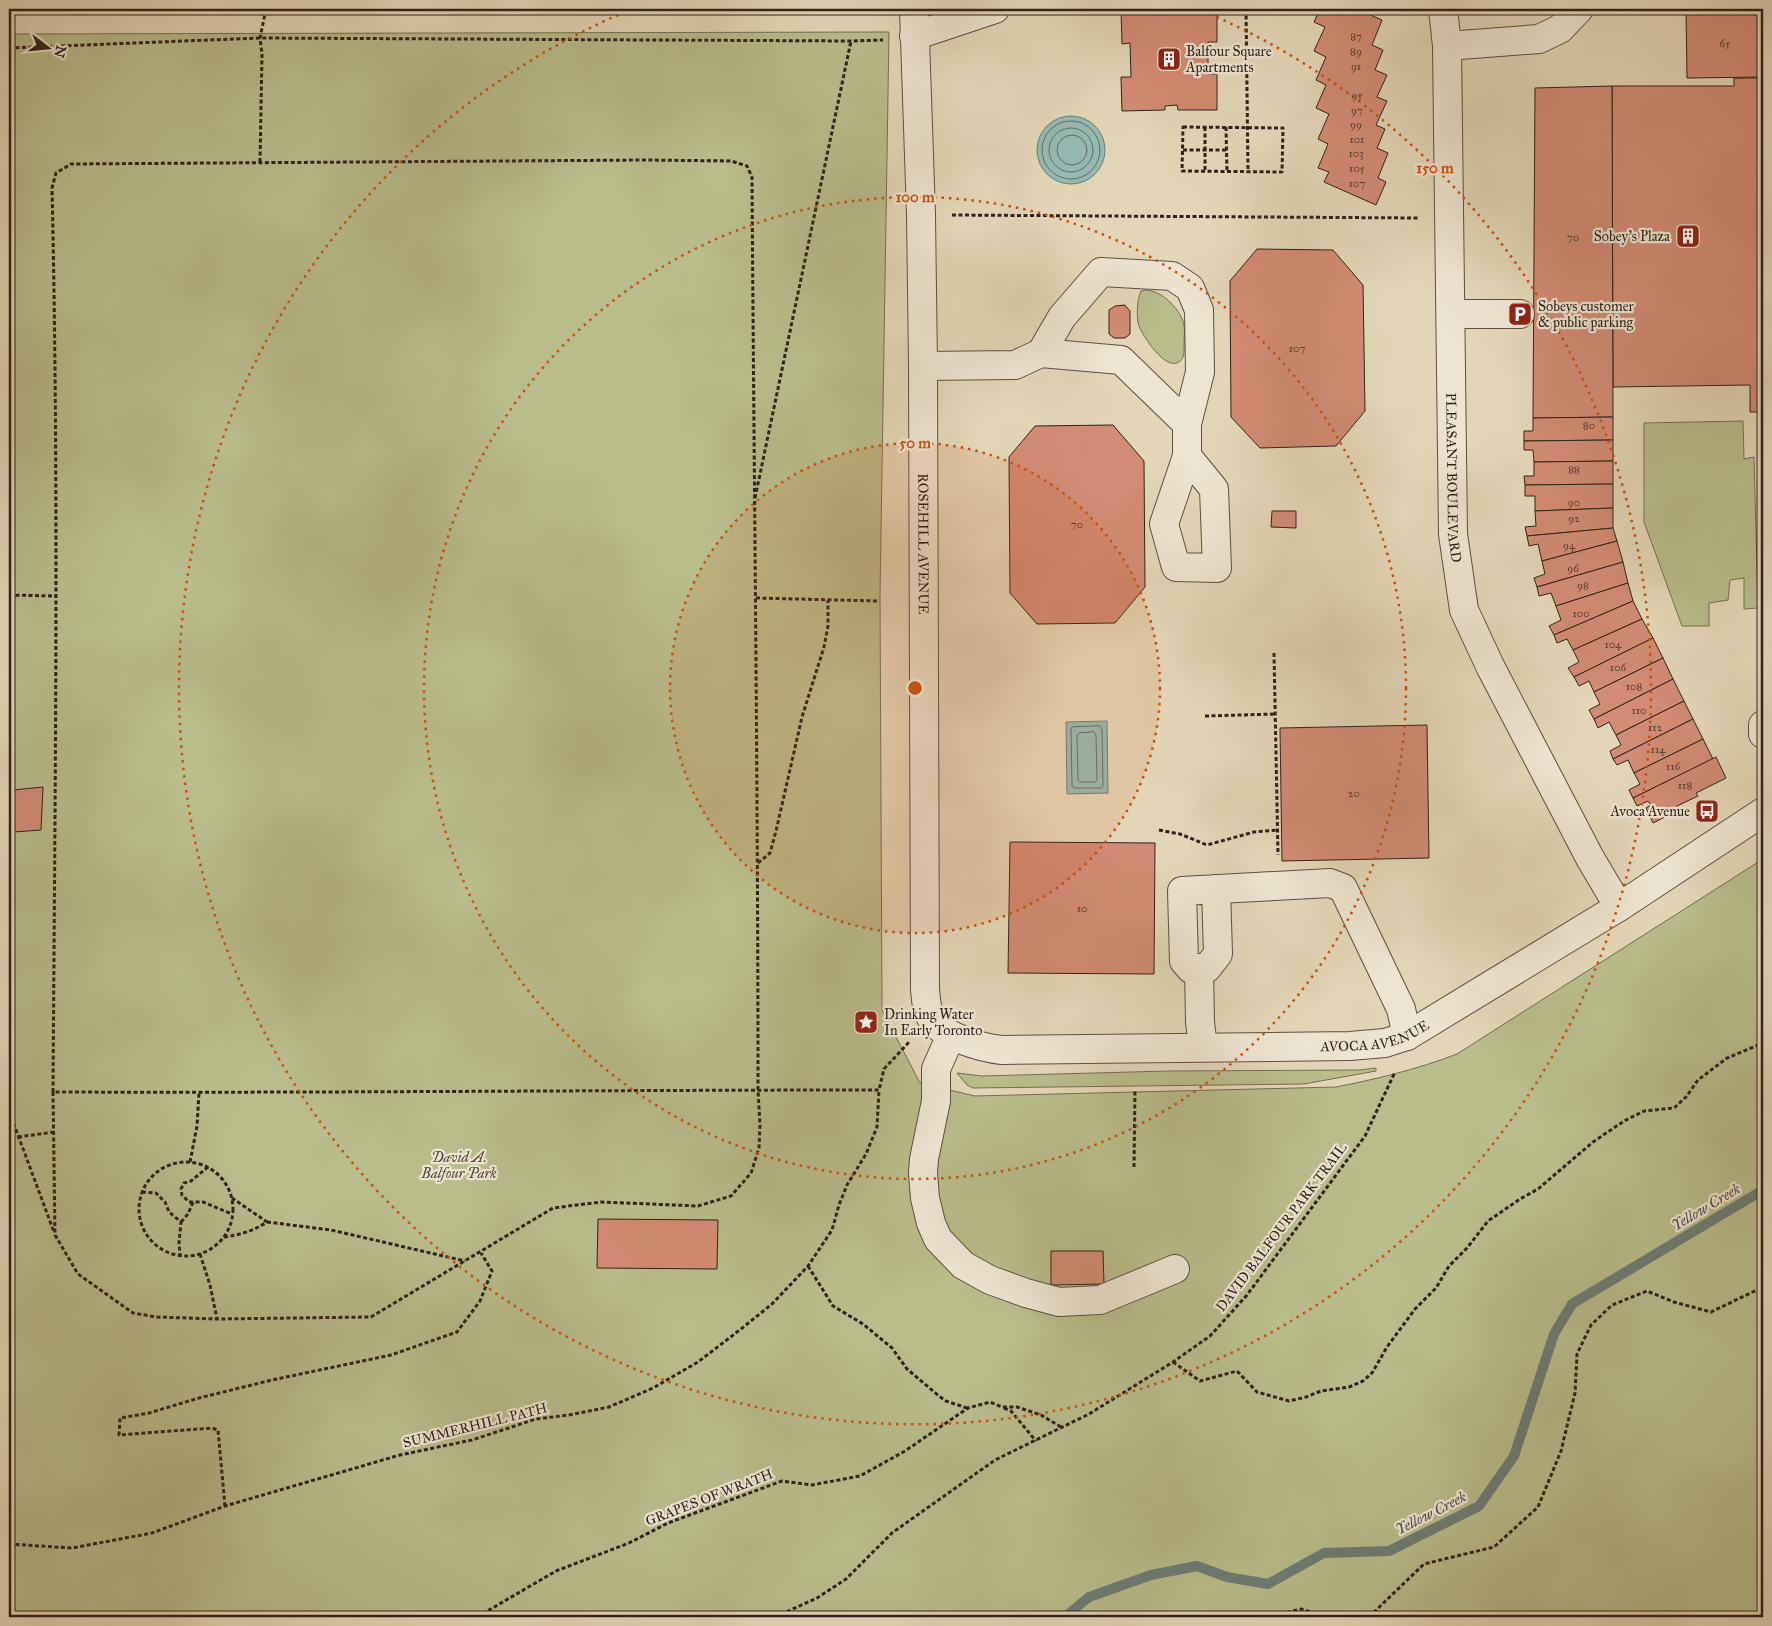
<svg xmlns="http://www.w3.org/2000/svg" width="1772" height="1626" font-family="'IM FELL Great Primer',serif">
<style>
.green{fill:#b9bc8b;stroke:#746f52}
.water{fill:#95b9b2;stroke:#6d7d75}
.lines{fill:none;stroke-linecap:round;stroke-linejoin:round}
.shore{stroke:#626e66;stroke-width:1}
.stream{stroke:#6d7d75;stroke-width:10}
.building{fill:#d28b74;stroke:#30221a}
.minor-casing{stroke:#5d4f42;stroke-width:30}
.path{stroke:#30221a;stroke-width:3;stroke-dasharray:4 2.5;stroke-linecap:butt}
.minor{stroke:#ede4d1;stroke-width:28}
.ring{fill:none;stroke:#cc510e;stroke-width:2.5;stroke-dasharray:2.5 5}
.labels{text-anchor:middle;stroke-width:4.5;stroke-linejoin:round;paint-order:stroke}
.number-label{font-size:11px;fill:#583c30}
.poi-label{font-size:14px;fill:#30221a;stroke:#ede4d1;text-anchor:start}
.street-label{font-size:14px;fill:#30221a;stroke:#ede4d1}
.park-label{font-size:14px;font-style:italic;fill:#524836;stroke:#ede4d1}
.water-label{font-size:15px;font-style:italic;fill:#4e4f48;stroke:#ede4d1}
.centre{fill:#cc510e;stroke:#ede4d1;stroke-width:2.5}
.ring-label{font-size:15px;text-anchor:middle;font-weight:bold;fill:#cc510e;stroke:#ede4d1;stroke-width:4.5;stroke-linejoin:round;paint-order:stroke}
</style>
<rect width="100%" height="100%" fill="#e3d6b8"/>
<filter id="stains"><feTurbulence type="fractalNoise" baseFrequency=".004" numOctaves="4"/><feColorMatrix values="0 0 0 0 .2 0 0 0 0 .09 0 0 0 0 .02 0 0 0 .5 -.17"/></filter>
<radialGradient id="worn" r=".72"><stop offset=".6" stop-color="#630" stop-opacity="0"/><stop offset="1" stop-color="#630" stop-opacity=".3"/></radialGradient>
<g class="green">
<path d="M 889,32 L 880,595 L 882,1010 L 920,1083 L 975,1096 L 1336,1087 C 1377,1079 1418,1069 1457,1054 L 1763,859 L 1763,1612 L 1755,1617 L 9,1617 L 9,34 Z"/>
<path d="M 1147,290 C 1151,291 1157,292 1161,295 C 1171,301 1182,314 1184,325 C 1185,331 1184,339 1184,345 C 1184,351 1185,358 1179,362 C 1165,371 1143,336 1139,326 C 1136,317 1137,299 1141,291 Z"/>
<polygon points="1743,421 1744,459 1754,457 1758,608 1744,609 1744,578 1730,580 1728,600 1709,603 1709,626 1682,626 1644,522 1644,423"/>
<polygon points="1376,1068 1376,1071 1304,1084 973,1088 967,1085 957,1073 982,1076 1169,1071 1359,1070"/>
</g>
<g class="water">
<circle cx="1071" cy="150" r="34"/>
<polygon points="1107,721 1108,793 1067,794 1066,722"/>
</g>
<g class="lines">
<g class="shore">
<circle cx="1071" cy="150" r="29"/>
<circle cx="1071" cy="150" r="22"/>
<circle cx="1072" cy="150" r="15"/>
<polygon points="1100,726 1102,729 1103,786 1101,788 1074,788 1072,786 1071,728 1073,727"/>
<polygon points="1094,732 1096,735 1097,780 1095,782 1080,782 1078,780 1077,735 1080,733"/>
</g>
<polyline class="stream" points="1065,1617 1089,1597 1151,1575 1197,1566 1227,1577 1268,1584 1324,1553 1389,1551 1479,1506 1514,1456 1554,1334 1572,1304 1763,1190"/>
</g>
<g class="building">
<polygon points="9,9 89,9 88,11 9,11"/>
<polygon points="1130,9 1217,9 1217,42 1208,42 1208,74 1217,74 1217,110 1178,110 1177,105 1165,106 1165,110 1122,111 1121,77 1131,77 1130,43 1122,44 1121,10"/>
<polygon points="1320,9 1370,9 1368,14 1382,20 1372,45 1383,50 1375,70 1387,75 1377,97 1387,101 1376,125 1385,129 1377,148 1388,153 1378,178 1386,182 1376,205 1324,182 1329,172 1318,168 1328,144 1318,139 1329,114 1316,108 1326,85 1316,80 1326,57 1314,51 1325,27 1314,22"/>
<polygon points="1686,9 1763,9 1763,77 1687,78"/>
<polygon points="1734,78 1763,78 1763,412 1750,412 1750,385 1613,387 1612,86 1734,86"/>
<polygon points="1612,86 1613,417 1533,418 1535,88"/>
<polygon points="1257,249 1333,250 1363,285 1365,411 1336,446 1260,448 1231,417 1230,281"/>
<polygon points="1125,305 1130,311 1130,334 1125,338 1114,338 1109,334 1109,310 1115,306"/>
<polygon points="1613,417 1613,440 1524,441 1524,431 1533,431 1533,418"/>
<polygon points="1113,425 1144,461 1145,587 1115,623 1037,624 1010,593 1009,457 1035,426"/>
<polygon points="1613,440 1613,461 1534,462 1533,450 1524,450 1524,441"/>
<polygon points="1613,461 1613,484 1525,485 1524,476 1534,476 1534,462"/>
<polygon points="1613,484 1613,508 1535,511 1535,496 1525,496 1525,485"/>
<polygon points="1613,508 1613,528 1527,536 1525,527 1536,526 1535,511"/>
<polygon points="1272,511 1296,511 1296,528 1271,527"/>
<polygon points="1613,528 1617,541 1542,561 1538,544 1529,546 1527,536"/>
<polygon points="1617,541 1623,562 1537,587 1534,578 1545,574 1542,561"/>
<polygon points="1623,562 1628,583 1556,606 1551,593 1539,596 1537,587"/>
<polygon points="1628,583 1633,601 1554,635 1549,626 1561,620 1556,606"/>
<polygon points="1633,601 1642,619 1573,650 1567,639 1557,643 1554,635"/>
<polygon points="1642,619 1653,638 1574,677 1568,668 1579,662 1573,650"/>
<polygon points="1653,638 1663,658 1594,692 1589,681 1579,686 1574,677"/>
<polygon points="1663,658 1673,679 1594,719 1589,710 1600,704 1594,692"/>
<polygon points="1673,679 1684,701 1616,735 1609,722 1598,728 1594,719"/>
<polygon points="1684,701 1693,719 1613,759 1610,751 1621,745 1616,735"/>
<polygon points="1693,719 1703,739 1634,773 1628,760 1617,765 1613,759"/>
<polygon points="1427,725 1429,858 1282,861 1280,728"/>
<polygon points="1703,739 1713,759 1633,798 1629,790 1640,784 1634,773"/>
<polygon points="1716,757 1726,778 1696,793 1698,796 1677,806 1679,810 1653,823 1646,808 1651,805 1648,801 1637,806 1633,798"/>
<polygon points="43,787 41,830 14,832 13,790"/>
<polygon points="1010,842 1155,843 1154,974 1008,973"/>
<polygon points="598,1219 718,1220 717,1269 597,1268"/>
<polygon points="1051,1251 1103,1251 1104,1284 1051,1285"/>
</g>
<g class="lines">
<g class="minor-casing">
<g id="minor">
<path id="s1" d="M 914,9 L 921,215 L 923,366 L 925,989 C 926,998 926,1011 932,1019 C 943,1037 982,1048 1002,1050 L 1350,1046 L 1385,1043 L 1407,1036 L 1619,907 L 1763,812"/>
<path id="s2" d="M 1443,9 L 1447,46 L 1453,534 L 1464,610 L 1490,666 L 1590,858 L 1619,907"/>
<polyline points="914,36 995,9"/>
<polyline points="1447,46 1539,39 1560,29 1579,9"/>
<polyline points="1451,314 1520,314"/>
<polyline points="1041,353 1121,360 1187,424"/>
<polyline points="923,366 1015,365 1041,353 1062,317 1101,272 1172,276 1190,288 1199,310 1200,372 1187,424 1187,456 1214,489 1217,568 1176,567 1164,524 1187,456"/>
<polyline points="1763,725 1763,734"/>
<polyline points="1216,889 1218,954 1207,968 1191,969 1184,961 1182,891 1330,883 1343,888 1401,1009 1407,1036"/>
<polyline points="1199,968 1200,1022 1203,1047"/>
<polyline points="951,1035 936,1069 936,1101 924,1159 923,1173 925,1198 931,1223 938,1239 963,1265 990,1280 1026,1293 1059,1302 1100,1300 1175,1269"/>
</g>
</g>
<g class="path">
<polyline points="1246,9 1248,172"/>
<polyline points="9,48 260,38 851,41 883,40"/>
<polygon points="1183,127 1283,128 1282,172 1182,171"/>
<polyline points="1205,127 1205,172"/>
<polyline points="1226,127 1227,172"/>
<polyline points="1183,150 1227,150"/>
<polyline points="260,162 262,54 260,38 266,9"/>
<polyline points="952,215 1418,218"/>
<polyline points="755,498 851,41"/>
<polyline points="9,595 56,596"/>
<polyline points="756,598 878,601"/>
<polyline points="1274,653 1278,855"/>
<polyline points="1205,716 1275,714"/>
<polyline points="1159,830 1180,834 1207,845 1254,832 1278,830"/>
<polyline points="758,863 770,853 776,831 802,717 824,647 828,626 828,600"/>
<path d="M 53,1092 L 55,1235 L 78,1274 L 133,1313 L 156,1317 L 217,1319 L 371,1317 L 553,1208 L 601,1202 L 698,1206 L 731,1196 L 751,1173 L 759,1148 L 760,1125 L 758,1090 C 758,786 754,481 752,177 L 747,166 L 731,161 L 646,160 L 71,164 L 56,173 L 52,188 C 59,489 55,790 53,1092 C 328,1093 603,1090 879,1090 L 884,1069 L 910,1041"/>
<polyline points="9,1111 54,1232"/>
<polyline points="18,1137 54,1132"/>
<polyline points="190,1162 197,1126 199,1093"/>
<circle cx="186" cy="1209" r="47"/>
<polyline points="208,1167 191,1181 184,1183 181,1189 182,1195 189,1202 203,1202 232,1214"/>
<polyline points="1134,1167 1135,1089"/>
<polyline points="142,1192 156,1193 165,1202 169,1212 181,1222 179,1243 180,1255"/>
<polyline points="181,1222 188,1214 193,1202"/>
<polyline points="267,1222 331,1230 465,1261"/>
<path d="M 224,1237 C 240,1235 253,1231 267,1222 L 232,1198"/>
<polyline points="200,1254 210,1285 217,1319"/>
<polyline points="808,1266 833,1306 863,1324 892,1348 907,1369 939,1396 946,1401 967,1408"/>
<polyline points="1173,1362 1200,1381 1237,1371 1257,1392 1289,1401 1306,1397 1321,1391 1349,1387 1363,1381 1372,1373 1387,1347 1415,1309 1436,1288 1449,1266 1467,1248 1488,1221 1520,1199 1538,1189 1593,1142 1624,1121 1644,1111 1674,1108 1686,1097 1698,1080 1727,1058 1763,1043"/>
<polyline points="1004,1408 1011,1411 1036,1441"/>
<polyline points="225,1506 218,1430 212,1428 119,1435 120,1418 149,1413 199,1398 272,1380 391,1355 457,1332 480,1301 492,1271 481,1253"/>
<polyline points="9,1544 72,1548 152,1533 225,1506 400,1455 472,1440 536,1419 569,1415 609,1407 653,1388 698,1362 741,1329 772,1304 808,1266 832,1230 839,1205 847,1185 866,1154 877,1127 879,1090"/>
<polyline points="477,1617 556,1571 629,1543 668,1523 782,1481 812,1485 860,1476 905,1451 968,1408 990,1402 1002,1407 1017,1407 1041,1415 1061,1427"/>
<polyline points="775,1617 817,1598 846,1579 892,1533 995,1460 1089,1414 1173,1362 1210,1336 1247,1295 1365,1136 1395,1072"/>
<polyline points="1268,1617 1301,1609 1328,1617"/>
<polyline points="1369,1617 1424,1564 1494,1547 1538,1507 1561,1451 1575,1393 1577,1354 1591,1325 1612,1305 1647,1291 1674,1302 1711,1312 1763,1287"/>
</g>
<use href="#minor" class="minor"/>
</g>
<circle cx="915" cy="688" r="245" fill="#cc510e" fill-opacity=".12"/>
<g class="ring">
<circle cx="915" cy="688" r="245"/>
<circle cx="915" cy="688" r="491"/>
<path d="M1203 11A736 736 0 1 1 627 11"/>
</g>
<defs>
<g id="building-square" transform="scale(1.25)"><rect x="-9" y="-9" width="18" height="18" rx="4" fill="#8f2418" stroke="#ede4d1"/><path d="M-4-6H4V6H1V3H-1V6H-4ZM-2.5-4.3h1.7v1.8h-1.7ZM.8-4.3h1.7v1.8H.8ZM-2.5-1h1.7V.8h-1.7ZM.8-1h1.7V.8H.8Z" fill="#fff"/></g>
<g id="parking-square" transform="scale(1.25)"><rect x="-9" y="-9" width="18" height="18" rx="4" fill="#8f2418" stroke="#ede4d1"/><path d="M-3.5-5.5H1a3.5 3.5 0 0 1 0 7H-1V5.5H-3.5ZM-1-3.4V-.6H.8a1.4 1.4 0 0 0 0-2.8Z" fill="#fff"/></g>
<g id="bus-square" transform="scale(1.25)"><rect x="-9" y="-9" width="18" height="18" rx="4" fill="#8f2418" stroke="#ede4d1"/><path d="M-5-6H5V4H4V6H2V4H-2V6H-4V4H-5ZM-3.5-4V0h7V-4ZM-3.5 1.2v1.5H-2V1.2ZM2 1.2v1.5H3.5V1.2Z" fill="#fff"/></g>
<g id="sight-square" transform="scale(1.25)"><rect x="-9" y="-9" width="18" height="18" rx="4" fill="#8f2418" stroke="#ede4d1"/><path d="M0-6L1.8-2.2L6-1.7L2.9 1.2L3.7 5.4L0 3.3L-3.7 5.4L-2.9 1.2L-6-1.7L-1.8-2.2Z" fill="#fff"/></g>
</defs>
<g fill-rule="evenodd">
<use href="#building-square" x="1169" y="59"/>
<use href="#building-square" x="1688" y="236"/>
<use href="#parking-square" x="1520" y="314"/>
<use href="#bus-square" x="1707" y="811"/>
<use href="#sight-square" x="866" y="1022"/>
</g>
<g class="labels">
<g class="number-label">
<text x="1356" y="40">87</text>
<text x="1725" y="47">65</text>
<text x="1356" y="55">89</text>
<text x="1356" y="70">91</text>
<text x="1357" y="99">95</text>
<text x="1357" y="114">97</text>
<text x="1356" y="128">99</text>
<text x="1357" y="143">101</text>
<text x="1356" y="157">103</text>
<text x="1357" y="172">105</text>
<text x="1357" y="187">107</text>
<text x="1573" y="241">70</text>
<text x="1297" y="352">107</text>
<text x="1589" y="429">80</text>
<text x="1574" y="473">88</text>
<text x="1574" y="506">90</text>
<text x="1574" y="522">92</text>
<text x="1077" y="528">70</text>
<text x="1569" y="549">94</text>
<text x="1573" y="572">96</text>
<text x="1583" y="589">98</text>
<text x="1581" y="617">100</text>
<text x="1613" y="648">104</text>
<text x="1618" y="671">106</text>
<text x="1634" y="690">108</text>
<text x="1639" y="714">110</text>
<text x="1655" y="731">112</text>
<text x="1658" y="753">114</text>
<text x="1673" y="770">116</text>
<text x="1685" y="789">118</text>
<text x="1354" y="797">20</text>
<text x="1082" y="912">10</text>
</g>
<g class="poi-label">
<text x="1186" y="56">Balfour Square<tspan x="1186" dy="16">Apartments</tspan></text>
<text x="1670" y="241" text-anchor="end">Sobey's Plaza</text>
<text x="1538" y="311">Sobeys customer<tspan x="1538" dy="16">&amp; public parking</tspan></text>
<text x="1690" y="816" text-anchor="end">Avoca Avenue</text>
<text x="884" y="1019">Drinking Water<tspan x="884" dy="16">In Early Toronto</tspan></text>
</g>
<g class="street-label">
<text dy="5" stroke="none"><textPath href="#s2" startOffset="469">PLEASANT BOULEVARD</textPath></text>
<text dy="5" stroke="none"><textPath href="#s1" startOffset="535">ROSEHILL AVENUE</textPath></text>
<text dy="5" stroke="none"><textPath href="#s1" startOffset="1464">AVOCA AVENUE</textPath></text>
<text transform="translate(1281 1227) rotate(-53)" y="5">DAVID BALFOUR PARK TRAIL</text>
<text transform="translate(475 1425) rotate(-14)" y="5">SUMMERHILL PATH</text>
<text transform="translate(709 1497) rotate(-21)" y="5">GRAPES OF WRATH</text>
</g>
<g class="park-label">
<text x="459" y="1162">David A.<tspan x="459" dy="16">Balfour Park</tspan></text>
</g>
<g class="water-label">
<text transform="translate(1706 1207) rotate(-31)" y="5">Yellow Creek</text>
<text transform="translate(1431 1513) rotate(-27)" y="5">Yellow Creek</text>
</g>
</g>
<circle cx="915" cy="688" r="8" class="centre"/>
<g class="ring-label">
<text x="1435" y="173">150 m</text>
<text x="915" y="202">100 m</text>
<text x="915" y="448">50 m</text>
</g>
<rect width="1772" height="1626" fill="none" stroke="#e3d6b8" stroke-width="30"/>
<rect x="10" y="10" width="1752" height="1606" fill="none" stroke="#30221a" stroke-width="2.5"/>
<rect x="15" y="15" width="1742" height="1596" fill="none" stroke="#30221a"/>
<g transform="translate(48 48) rotate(106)" stroke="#ede4d1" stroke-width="4" paint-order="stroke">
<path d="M0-4L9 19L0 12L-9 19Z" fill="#30221a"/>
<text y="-8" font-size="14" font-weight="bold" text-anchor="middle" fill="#30221a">N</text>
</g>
<rect width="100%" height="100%" filter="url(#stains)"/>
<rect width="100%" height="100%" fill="url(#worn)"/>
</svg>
